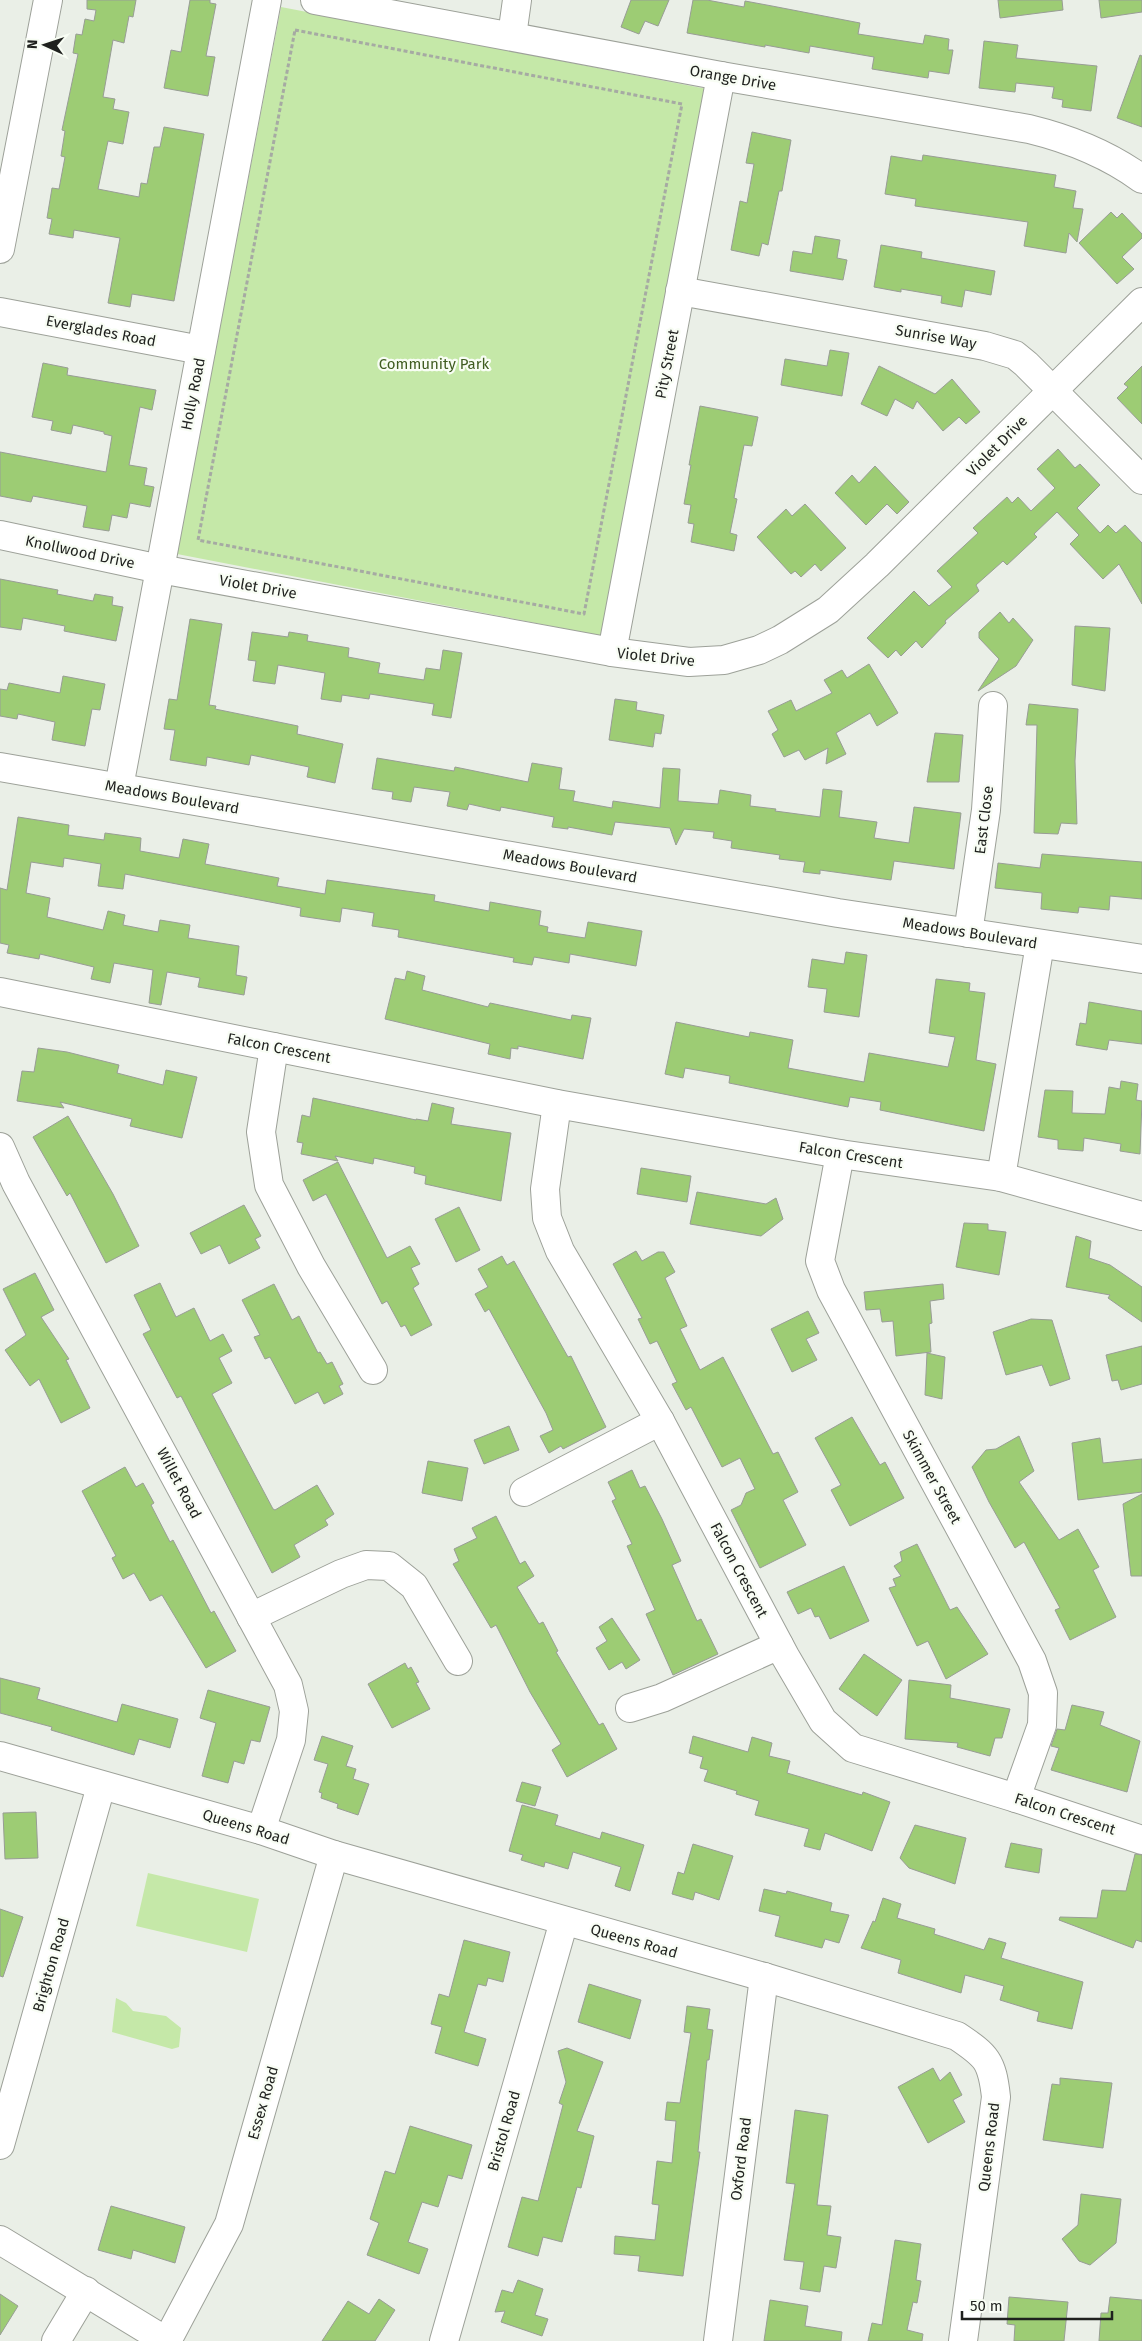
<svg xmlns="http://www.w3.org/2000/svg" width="1142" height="2341" font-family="'Fira Sans',sans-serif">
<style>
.green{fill:#c5e8a8}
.building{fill:#9dcc74;stroke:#989d95}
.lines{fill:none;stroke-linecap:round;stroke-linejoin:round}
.minor-casing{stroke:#9da199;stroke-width:30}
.path{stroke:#a6aaa3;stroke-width:3;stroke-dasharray:4 2.5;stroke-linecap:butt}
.minor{stroke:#fff;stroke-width:28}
.labels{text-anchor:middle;stroke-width:4.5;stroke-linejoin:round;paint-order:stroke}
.street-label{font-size:15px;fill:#1f211e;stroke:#f8fdf4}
.park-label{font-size:15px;fill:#3f5c20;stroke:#f8fdf4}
</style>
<rect width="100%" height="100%" fill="#eaefe7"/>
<g class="green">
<polygon points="281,7 707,89 603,636 177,554"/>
<polygon points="148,1873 259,1899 247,1952 136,1926"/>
<polygon points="116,1998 126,2003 133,2011 166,2016 181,2028 179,2047 172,2049 112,2032"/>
</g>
<g class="building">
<polygon points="87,0 136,0 133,17 129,16 124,43 113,40 103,97 115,99 113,109 129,112 123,144 108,141 98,189 139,197 141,183 147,184 154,147 160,147 164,127 204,134 174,301 132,294 130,307 108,303 120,238 74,230 73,238 49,234 52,219 47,218 52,188 59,189 65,157 61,156 65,131 62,130 78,54 73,53 76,34 82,35 85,19 94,21 96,10 87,9"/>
<polygon points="190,0 210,0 210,3 216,4 206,56 215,57 208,96 164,88 171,50 181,52"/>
<polygon points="631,0 669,0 658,26 645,21 639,34 621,27"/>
<polygon points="693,0 707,0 744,7 745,1 772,6 860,23 858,34 923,44 925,35 949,39 948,50 953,50 949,74 929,71 928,78 872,69 874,57 810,46 809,53 765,45 765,47 687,33"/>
<polygon points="998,0 1062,0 1063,10 1000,18"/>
<polygon points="1099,0 1142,0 1142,12 1101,18"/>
<polygon points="984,41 1018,45 1016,58 1097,66 1091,111 1062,107 1063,100 1052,98 1054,87 1016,83 1015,92 979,88"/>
<polygon points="1140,55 1142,56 1142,127 1117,118"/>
<polygon points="752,132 791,140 782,191 779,191 768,245 762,243 759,256 731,250 740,201 747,203 754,164 746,163"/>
<polygon points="923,155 1056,175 1054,187 1076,191 1073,208 1083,209 1077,242 1069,233 1066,253 1024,246 1028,222 915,206 916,199 885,194 891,156 922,161"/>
<polygon points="1111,212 1117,218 1122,213 1142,234 1142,238 1122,257 1134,269 1117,284 1079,243"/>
<polygon points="815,236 840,240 837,258 847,260 843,280 790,271 793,251 812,254"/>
<polygon points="881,245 922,252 921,258 995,271 991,295 965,290 962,307 941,303 942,296 901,289 901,292 874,287"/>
<polygon points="830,350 849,353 842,396 781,385 785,359 827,366"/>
<polygon points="43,363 68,368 67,375 156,390 152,410 140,407 129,465 147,468 144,485 154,487 150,507 130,503 127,518 112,515 109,531 83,527 87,506 33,496 31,502 0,496 0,452 106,472 112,436 104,434 104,432 73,425 71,434 51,430 53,421 32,417"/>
<polygon points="879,366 935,394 952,379 980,412 966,424 959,417 943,431 917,401 913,409 895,399 887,416 861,404"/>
<polygon points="1142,366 1142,424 1117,398 1128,387 1124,384"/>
<polygon points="700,406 758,417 752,446 744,445 734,498 737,499 730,533 737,535 734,551 691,542 694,524 688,523 691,505 684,504 691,465 689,465"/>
<polygon points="1058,449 1075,468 1080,464 1100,485 1077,508 1100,533 1108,525 1116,533 1125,525 1142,543 1142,604 1119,564 1103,579 1070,544 1079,535 1057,512 1034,534 1037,537 1007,565 1003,561 976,585 979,591 945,621 946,623 922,648 916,641 901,656 896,650 888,658 867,638 914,591 929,606 952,587 937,571 978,533 973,528 1007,497 1012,503 1018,497 1031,511 1055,488 1037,469"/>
<polygon points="875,466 909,502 897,514 887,504 866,525 835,493 852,475 859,483"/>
<polygon points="805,504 846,548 821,571 815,564 801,577 795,571 791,574 757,537 786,509 792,516"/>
<polygon points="0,579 58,590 57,594 93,601 95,594 113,597 112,605 123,607 116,641 64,631 65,626 23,618 21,630 0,627"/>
<polygon points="1000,612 1009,623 1013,618 1033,640 1016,666 978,691 999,659 979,638 979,632"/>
<polygon points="190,619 222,624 209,705 216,706 215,709 298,726 297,734 343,744 335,783 307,777 309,767 251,755 249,765 207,757 206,766 170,760 175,730 164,729 169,699 177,700"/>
<polygon points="1075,626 1110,628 1105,691 1072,685"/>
<polygon points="252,632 288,637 289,632 308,635 307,641 349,648 348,657 380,663 378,673 424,680 426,668 440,670 443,650 462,653 451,718 432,715 434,704 370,694 369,699 342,695 341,702 321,699 325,673 278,665 275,684 253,681 256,661 248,660"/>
<polygon points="869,664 898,713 877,726 870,713 836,733 846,754 826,764 828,748 805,760 799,750 784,757 772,734 778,730 768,711 791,700 796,711 832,693 824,680 842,670 847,678"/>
<polygon points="63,676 105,684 100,710 92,709 85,746 52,740 55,722 18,714 17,719 0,716 0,689 7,690 9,683 60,693"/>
<polygon points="615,699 637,702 636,710 664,715 661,734 655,733 653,747 609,740"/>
<polygon points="1029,704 1078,709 1075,761 1077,824 1061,823 1058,834 1034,833 1037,725 1026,725"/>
<polygon points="935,733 963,735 959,782 927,782"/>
<polygon points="377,758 454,771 455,767 528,782 532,763 562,768 559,789 575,791 573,801 612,808 613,801 660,808 663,768 680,769 678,801 718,804 720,790 751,795 750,806 776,809 775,811 820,817 823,789 842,791 839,817 877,822 874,838 909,843 914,807 961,813 954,869 894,861 891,880 820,870 820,874 803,872 805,862 779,859 780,855 731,848 732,841 713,838 714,832 684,829 676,845 670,828 615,822 612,835 568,827 568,829 552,827 554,817 501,807 500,811 469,804 467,810 447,806 450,792 414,787 411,802 392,799 393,792 372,789"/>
<polygon points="18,817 69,825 68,835 104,840 105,833 141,838 140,851 179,858 183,839 209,844 205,864 279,878 277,886 325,894 327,880 435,895 434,901 489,911 490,902 541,911 539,925 548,927 547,932 585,938 588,922 642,931 636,966 570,954 569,963 534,957 532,965 513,962 514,958 398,937 399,930 372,926 374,913 342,908 340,922 300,916 301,908 125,874 123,889 98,886 101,864 64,858 63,867 31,862 26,893 50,898 47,917 103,930 108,911 125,915 123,925 158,932 160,920 190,925 188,938 239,946 236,975 247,977 244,995 198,987 200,978 167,972 161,1005 149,1003 153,970 114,963 110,983 91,979 94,967 40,954 39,959 7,953 9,945 0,943 0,888 7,890"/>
<polygon points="1042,854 1142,862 1142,899 1110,896 1109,910 1079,907 1078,913 1041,909 1042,893 995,888 998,863 1040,868"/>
<polygon points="846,952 867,955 859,1017 824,1012 827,989 808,987 812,959 844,964"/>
<polygon points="407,971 425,976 422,990 488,1007 490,1003 571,1020 572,1015 591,1018 583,1059 518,1046 518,1049 511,1048 510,1059 488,1054 490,1044 385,1019 395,978 405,980"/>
<polygon points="936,979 970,983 969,991 985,993 976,1060 996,1064 984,1131 880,1110 881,1102 850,1097 848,1107 729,1083 730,1076 685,1068 683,1078 665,1074 676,1022 749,1037 750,1032 793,1040 788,1068 864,1082 869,1053 948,1067 955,1037 929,1033"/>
<polygon points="1089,1002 1142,1011 1142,1044 1109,1040 1107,1050 1076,1045 1080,1023 1086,1024"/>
<polygon points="38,1048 67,1052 119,1065 117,1073 163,1085 166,1070 197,1077 182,1138 130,1126 132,1119 60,1102 64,1108 17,1101 22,1071 34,1072"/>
<polygon points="1121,1081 1138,1084 1136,1100 1142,1101 1140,1154 1120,1151 1121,1144 1084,1138 1083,1151 1058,1149 1058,1140 1038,1137 1045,1090 1073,1091 1072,1113 1105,1114 1109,1087 1120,1089"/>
<polygon points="313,1098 416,1120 416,1119 428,1121 432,1103 454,1108 451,1124 511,1133 501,1201 425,1184 426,1176 414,1173 415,1167 374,1158 373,1164 335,1156 338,1161 301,1154 303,1143 297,1142 302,1115 310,1117"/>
<polygon points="68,1116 113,1194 139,1246 106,1263 70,1193 67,1196 33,1137"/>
<polygon points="338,1162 387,1258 410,1246 420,1264 411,1268 419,1284 413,1288 432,1325 411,1336 405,1325 401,1327 387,1301 382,1304 326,1194 313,1201 303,1180"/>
<polygon points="641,1168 691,1176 687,1202 637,1194"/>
<polygon points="697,1192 766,1204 776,1198 783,1219 761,1236 690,1224"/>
<polygon points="244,1205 261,1236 255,1239 260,1248 229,1264 220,1245 201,1254 190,1233"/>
<polygon points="459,1207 480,1250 456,1262 435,1219"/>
<polygon points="964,1223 988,1224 988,1230 1006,1232 999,1275 956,1267"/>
<polygon points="1076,1236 1091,1241 1089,1258 1110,1265 1142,1287 1142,1322 1108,1298 1110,1295 1066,1287"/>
<polygon points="636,1251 642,1261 658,1252 664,1252 675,1272 665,1278 687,1326 680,1329 700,1370 723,1357 773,1454 778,1452 798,1492 783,1500 806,1545 760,1568 731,1510 741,1505 746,1493 755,1489 740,1458 722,1467 691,1407 686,1410 672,1384 677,1382 657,1341 650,1344 638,1319 642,1318 613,1264"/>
<polygon points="502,1256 507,1265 514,1261 568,1357 571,1356 606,1427 563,1449 561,1446 549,1453 540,1436 553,1430 546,1413 489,1309 485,1312 475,1294 488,1287 478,1269"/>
<polygon points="35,1273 54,1310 41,1317 69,1359 66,1360 90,1408 61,1423 39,1379 30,1386 5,1350 26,1335 3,1289"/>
<polygon points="160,1283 176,1317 194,1308 210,1341 223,1334 232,1351 219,1358 232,1383 212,1394 273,1509 275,1510 317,1485 334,1514 325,1520 328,1525 294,1545 300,1557 272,1573 181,1396 177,1398 143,1334 151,1330 134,1295"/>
<polygon points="274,1284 292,1320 299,1316 318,1353 320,1352 327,1364 332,1362 343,1384 339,1386 343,1394 324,1404 318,1392 295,1404 270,1357 265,1359 254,1337 260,1335 242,1300"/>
<polygon points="943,1284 944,1299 930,1301 932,1323 929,1324 931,1352 896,1356 893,1321 882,1322 880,1309 866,1310 864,1292"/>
<polygon points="808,1311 819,1333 806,1339 817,1360 792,1372 771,1329"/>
<polygon points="1031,1319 1052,1320 1070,1379 1050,1386 1042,1365 1006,1375 993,1332"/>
<polygon points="1142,1346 1142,1384 1121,1390 1118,1380 1112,1381 1106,1355"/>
<polygon points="927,1353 945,1357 942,1399 925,1395"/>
<polygon points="852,1417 880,1465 885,1462 904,1498 850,1526 831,1490 841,1485 815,1438"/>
<polygon points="509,1426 519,1450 484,1464 474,1440"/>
<polygon points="1019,1436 1034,1471 1019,1482 1059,1540 1078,1529 1099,1567 1093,1570 1116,1617 1070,1640 1055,1610 1060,1608 1024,1542 1015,1548 989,1502 972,1467 986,1450 996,1449"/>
<polygon points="1100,1438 1103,1463 1142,1459 1142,1492 1078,1500 1072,1443"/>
<polygon points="428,1461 468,1468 462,1501 422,1493"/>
<polygon points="125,1467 136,1487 143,1483 154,1503 151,1505 170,1542 173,1540 211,1613 214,1611 236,1651 206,1668 162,1595 150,1601 134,1573 123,1579 112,1558 116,1556 82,1491"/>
<polygon points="632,1470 640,1488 645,1486 662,1519 681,1561 672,1565 697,1621 701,1619 718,1654 673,1675 646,1614 655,1610 627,1546 632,1544 612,1501 616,1499 608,1482"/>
<polygon points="1142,1494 1142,1576 1131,1576 1123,1504"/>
<polygon points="496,1516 520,1564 525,1561 534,1576 517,1587 539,1624 543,1622 558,1651 556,1652 599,1725 603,1723 617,1749 567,1777 552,1750 561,1744 530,1692 496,1625 491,1628 453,1564 459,1561 454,1549 477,1538 472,1528"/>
<polygon points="917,1544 950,1610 957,1607 988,1654 946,1679 928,1641 917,1646 889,1588 896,1586 893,1579 901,1576 894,1566 902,1561 900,1552"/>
<polygon points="844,1566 869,1621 830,1639 819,1616 815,1617 811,1608 798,1614 787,1592"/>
<polygon points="612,1618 640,1660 626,1669 622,1662 609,1670 596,1648 607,1641 599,1627"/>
<polygon points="864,1654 902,1680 877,1716 839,1689"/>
<polygon points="405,1663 408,1669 411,1667 419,1682 416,1683 430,1709 392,1728 368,1684"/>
<polygon points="0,1678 40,1688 37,1699 117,1722 122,1704 178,1719 170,1748 139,1739 134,1755 51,1730 52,1727 0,1713"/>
<polygon points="909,1680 951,1685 950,1698 1010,1709 1002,1738 995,1738 990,1756 957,1747 958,1743 905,1739"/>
<polygon points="208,1690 270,1707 260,1742 251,1740 244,1764 234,1761 228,1783 202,1776 216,1723 200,1718"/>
<polygon points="1072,1705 1104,1712 1100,1725 1140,1741 1127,1792 1051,1770 1059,1748 1051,1746 1057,1729 1065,1730"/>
<polygon points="322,1736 353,1746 346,1766 356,1769 353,1779 369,1784 358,1815 337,1808 338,1804 321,1798 322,1793 319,1792 328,1764 314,1760"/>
<polygon points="693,1736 748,1752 752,1737 772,1743 769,1756 790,1761 787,1773 862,1795 863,1792 890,1802 872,1851 825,1833 820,1850 804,1846 809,1829 755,1815 759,1801 736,1794 737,1791 704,1781 708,1770 700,1768 703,1757 689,1753"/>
<polygon points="522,1782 541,1787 535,1806 516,1801"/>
<polygon points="522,1805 558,1815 555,1825 600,1839 602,1832 644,1845 630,1891 615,1886 621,1867 573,1852 568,1869 545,1862 544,1867 521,1860 523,1855 509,1851"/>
<polygon points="36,1812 38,1858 5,1859 3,1813"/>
<polygon points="915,1825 966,1838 955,1884 909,1868 900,1858"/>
<polygon points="1011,1843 1042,1849 1039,1873 1005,1867"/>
<polygon points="693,1844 733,1856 719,1900 695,1892 693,1900 672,1894 678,1872 684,1874"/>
<polygon points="1135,1854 1142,1855 1142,1942 1136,1940 1133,1948 1059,1920 1060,1917 1097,1918 1102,1890 1126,1891"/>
<polygon points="764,1889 786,1894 787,1891 832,1903 830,1911 849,1915 839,1943 825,1939 822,1948 775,1936 780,1916 759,1911"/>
<polygon points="883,1898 901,1904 897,1918 935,1929 934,1934 984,1950 989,1938 1006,1943 1001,1958 1083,1982 1072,2029 1037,2021 1039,2012 1000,2000 1004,1986 965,1975 961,1993 898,1973 901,1960 861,1948 873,1921 875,1922"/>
<polygon points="0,1909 23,1917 3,1977 0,1976"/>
<polygon points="464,1940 510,1952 503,1982 488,1978 486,1986 478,1984 464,2032 486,2039 478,2066 435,2053 442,2027 431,2024 439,1994 449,1997"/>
<polygon points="589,1984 641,2000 630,2039 578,2022"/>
<polygon points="687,2006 710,2009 707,2029 713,2030 709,2060 707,2060 698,2152 700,2152 683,2276 638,2271 640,2256 614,2254 615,2236 655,2240 659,2205 652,2204 657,2161 672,2163 676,2121 665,2120 667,2102 680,2103 691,2033 684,2032"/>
<polygon points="567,2048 603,2062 577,2131 594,2136 581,2188 577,2187 562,2242 543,2237 538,2256 508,2247 522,2197 538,2201 563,2105 559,2103 566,2082 558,2051"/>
<polygon points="933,2068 940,2081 950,2072 962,2095 953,2100 965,2122 928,2143 898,2087"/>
<polygon points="1060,2078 1112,2083 1103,2148 1043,2140 1052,2084 1060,2085"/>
<polygon points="795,2110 828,2115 817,2205 831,2206 827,2235 841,2237 836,2268 824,2266 820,2292 800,2289 804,2262 784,2260 795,2184 786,2183"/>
<polygon points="410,2126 472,2145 462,2179 448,2175 438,2207 422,2202 408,2242 428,2249 419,2274 367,2255 379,2223 370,2219 385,2171 395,2174"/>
<polygon points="1081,2194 1121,2199 1116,2243 1090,2265 1079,2261 1062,2239 1078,2225"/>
<polygon points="111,2206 185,2227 175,2263 133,2250 131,2259 98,2250"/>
<polygon points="895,2240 921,2244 916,2280 921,2281 917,2303 913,2302 907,2330 923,2334 922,2341 868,2341 872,2323 882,2325"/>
<polygon points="518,2280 543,2289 535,2315 548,2319 542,2336 501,2322 505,2311 495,2312 502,2290 513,2293"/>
<polygon points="0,2294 18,2306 0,2335"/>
<polygon points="1009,2297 1068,2302 1064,2341 1014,2341 1015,2325 1007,2324"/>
<polygon points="1110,2297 1142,2300 1142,2341 1099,2341 1101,2313 1108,2313"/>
<polygon points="379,2299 395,2310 375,2341 322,2341 348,2301 369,2314"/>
<polygon points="770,2300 808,2306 805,2326 842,2332 841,2341 764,2341"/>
</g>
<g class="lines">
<g class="minor-casing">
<g id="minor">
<path d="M 315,0 L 721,76 L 1029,129 C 1070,139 1108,154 1142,179"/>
<polyline points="512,36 517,0"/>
<polyline points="0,249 48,0"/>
<polyline points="680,291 985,346 1015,355 1026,364 1142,480"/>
<polyline points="0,312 201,350"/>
<polyline points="0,535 160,569 612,652 689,662 724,660 759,650 780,640 828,610 877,565 1142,302"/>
<polyline points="612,652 721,76"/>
<polyline points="0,767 838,913 1142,959"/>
<polyline points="119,787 267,0"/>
<polyline points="968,933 986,810 993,706"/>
<polyline points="0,992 557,1104 840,1154 1001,1177 1142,1216"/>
<polyline points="274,1047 261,1132 269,1185 311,1266 373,1370"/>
<polyline points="557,1104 545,1189 547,1218 560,1251 660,1421 785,1656 823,1721 853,1748 1016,1798 1142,1840"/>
<polyline points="0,1147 16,1183 288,1685 294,1711 291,1740 261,1830"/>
<polyline points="840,1154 820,1261 831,1290 1032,1661 1043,1693 1042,1725 1016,1798"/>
<polyline points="1001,1177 1040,944"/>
<polyline points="524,1492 660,1421"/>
<polyline points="251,1617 341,1574 366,1565 389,1566 414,1586 458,1661"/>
<polyline points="630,1708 662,1698 779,1645"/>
<path d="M 0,1756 L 261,1830 L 334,1855 L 764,1977 L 957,2036 C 987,2056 992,2061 996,2097 L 963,2341"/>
<polyline points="0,2145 101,1786"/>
<polyline points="0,2240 166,2341"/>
<polyline points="56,2341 86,2291"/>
<polyline points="167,2341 229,2224 334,1855"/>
<polyline points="444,2341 564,1921"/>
<polyline points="718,2341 764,1977"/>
</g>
</g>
<polygon class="path" points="295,30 682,104 584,614 198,540"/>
<use href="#minor" class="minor"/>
</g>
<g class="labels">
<g class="street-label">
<text transform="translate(733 78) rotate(10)" y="5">Orange Drive</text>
<text transform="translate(101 331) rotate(11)" y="5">Everglades Road</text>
<text transform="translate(936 337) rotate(10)" y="5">Sunrise Way</text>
<text transform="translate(667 364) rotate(-79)" y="5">Pity Street</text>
<text transform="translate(193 394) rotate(-79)" y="5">Holly Road</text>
<text transform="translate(997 446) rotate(-45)" y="5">Violet Drive</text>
<text transform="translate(80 552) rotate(12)" y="5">Knollwood Drive</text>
<text transform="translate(258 587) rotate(10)" y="5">Violet Drive</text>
<text transform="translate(656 657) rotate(6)" y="5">Violet Drive</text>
<text transform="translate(172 797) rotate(10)" y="5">Meadows Boulevard</text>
<text transform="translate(984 820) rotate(-83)" y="5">East Close</text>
<text transform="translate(570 866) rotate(10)" y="5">Meadows Boulevard</text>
<text transform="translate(970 933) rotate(9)" y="5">Meadows Boulevard</text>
<text transform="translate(279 1048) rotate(11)" y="5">Falcon Crescent</text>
<text transform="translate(851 1155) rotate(9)" y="5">Falcon Crescent</text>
<text transform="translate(932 1477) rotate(61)" y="5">Skimmer Street</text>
<text transform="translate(179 1483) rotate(62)" y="5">Willet Road</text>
<text transform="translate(739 1570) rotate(62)" y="5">Falcon Crescent</text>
<text transform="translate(1065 1814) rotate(18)" y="5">Falcon Crescent</text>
<text transform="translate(246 1827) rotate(17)" y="5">Queens Road</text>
<text transform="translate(634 1941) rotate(16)" y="5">Queens Road</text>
<text transform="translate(51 1965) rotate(-74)" y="5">Brighton Road</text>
<text transform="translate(263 2103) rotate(-74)" y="5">Essex Road</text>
<text transform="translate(504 2131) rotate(-74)" y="5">Bristol Road</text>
<text transform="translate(989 2147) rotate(-83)" y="5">Queens Road</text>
<text transform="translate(741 2159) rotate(-83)" y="5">Oxford Road</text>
</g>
<g class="park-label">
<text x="434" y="369">Community Park</text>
</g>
</g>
<g transform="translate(45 45) rotate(273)" stroke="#f8fdf4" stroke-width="4" paint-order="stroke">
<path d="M0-4L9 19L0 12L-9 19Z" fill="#1f211e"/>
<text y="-8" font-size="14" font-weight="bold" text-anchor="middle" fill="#1f211e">N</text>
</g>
<path d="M962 2311v8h150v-8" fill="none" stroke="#1f211e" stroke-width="2.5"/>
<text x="970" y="2311" font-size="15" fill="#1f211e" stroke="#f8fdf4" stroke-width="4" paint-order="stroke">50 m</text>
</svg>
